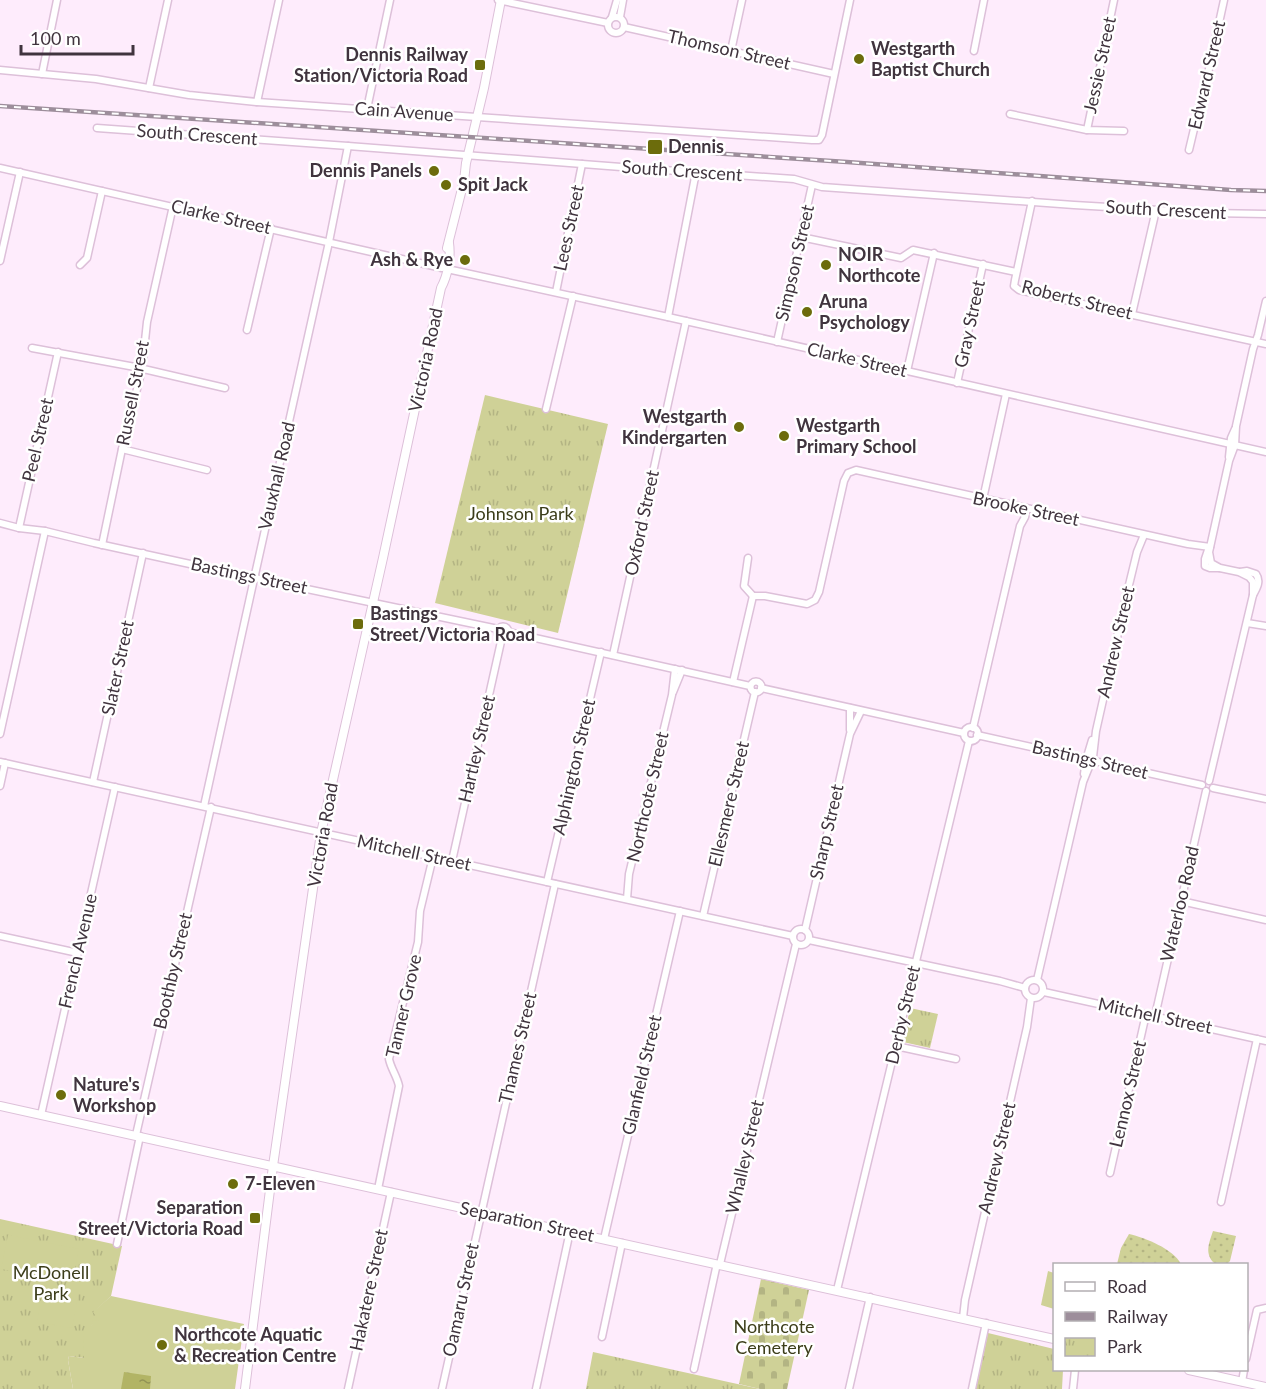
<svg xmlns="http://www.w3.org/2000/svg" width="1266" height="1389" font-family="Lato,sans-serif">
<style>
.grass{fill:url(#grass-dots)}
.cemetery{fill:url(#cemetery-stones)}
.park{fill:url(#park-tufts)}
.garden{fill:#cfd197}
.water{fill:url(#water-ripples)}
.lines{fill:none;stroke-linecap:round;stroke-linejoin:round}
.minor-casing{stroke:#ddc0d9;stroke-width:9}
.tertiary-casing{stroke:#ddc0d9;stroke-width:10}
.minor{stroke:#fff;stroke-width:6}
.tertiary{stroke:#fff;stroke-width:8}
.rail-casing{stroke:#9d8e9b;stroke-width:4.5}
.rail{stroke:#fff;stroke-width:2;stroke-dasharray:7;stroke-linecap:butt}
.poi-dot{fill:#6c6c0c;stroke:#fff;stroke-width:2}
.labels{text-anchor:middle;stroke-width:5;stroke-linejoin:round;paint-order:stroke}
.poi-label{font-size:18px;font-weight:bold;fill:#40343e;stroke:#fff;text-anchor:start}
.street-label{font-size:18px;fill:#40343e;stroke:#fff}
.park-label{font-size:18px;fill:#3c3d1a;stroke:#fff}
</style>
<defs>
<pattern id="grass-dots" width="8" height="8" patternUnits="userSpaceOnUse" patternTransform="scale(1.5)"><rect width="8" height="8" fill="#cfd197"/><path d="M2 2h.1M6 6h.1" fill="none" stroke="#b3b483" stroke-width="1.8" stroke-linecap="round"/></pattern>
<pattern id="cemetery-stones" width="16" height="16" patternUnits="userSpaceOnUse" patternTransform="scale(1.5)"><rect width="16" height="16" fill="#cfd197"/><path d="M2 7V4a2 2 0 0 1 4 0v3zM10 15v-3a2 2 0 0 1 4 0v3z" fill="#b3b483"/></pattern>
<pattern id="park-tufts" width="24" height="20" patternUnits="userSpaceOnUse" patternTransform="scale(1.5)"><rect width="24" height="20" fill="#cfd197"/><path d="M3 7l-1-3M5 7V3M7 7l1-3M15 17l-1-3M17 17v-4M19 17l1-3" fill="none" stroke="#b3b483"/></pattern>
<pattern id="water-ripples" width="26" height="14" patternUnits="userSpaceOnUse" patternTransform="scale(1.5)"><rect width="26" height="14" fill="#b2b465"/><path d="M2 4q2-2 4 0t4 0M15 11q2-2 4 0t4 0" fill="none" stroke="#929355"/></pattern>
</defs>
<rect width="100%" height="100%" fill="#feecfc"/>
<g class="grass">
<path d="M 1213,1231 L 1236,1236 L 1230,1261 L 1227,1264 L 1215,1264 C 1204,1254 1209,1243 1213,1231 Z"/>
<path d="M 1129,1234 C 1146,1238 1173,1249 1181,1264 L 1117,1264 L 1121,1248 Z"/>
</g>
<polygon class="cemetery" points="761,1279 809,1290 787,1389 760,1389 739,1384"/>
<g class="park">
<polygon points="485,395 608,424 558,633 435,603"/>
<polygon points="910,1008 938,1014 930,1048 903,1042"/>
<polygon points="0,1219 122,1246 111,1296 94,1312 100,1321 92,1325 84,1358 69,1356 68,1360 73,1389 0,1389"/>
<polygon points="988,1333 1054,1349 1054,1370 1063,1370 1062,1389 976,1389"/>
<polygon points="593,1352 760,1389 586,1389"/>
</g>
<g class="garden">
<polygon points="8,1235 79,1249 72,1283 1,1269"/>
<polygon points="1048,1271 1054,1273 1054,1309 1041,1305"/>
<polygon points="44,1285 79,1291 72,1328 37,1322"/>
<polygon points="111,1296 244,1324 235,1389 73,1389 68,1360 69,1356 84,1358 83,1331 92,1325 93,1320 99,1321 93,1312"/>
</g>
<polygon class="water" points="124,1372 151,1376 150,1389 121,1389"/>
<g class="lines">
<g class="minor-casing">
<g id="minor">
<polyline points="498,0 608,23"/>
<circle cx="616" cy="25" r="8"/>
<polyline points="612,17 617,0"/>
<polyline points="620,17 623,0"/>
<polyline points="624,27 834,74"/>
<polyline points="731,51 742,0"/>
<polyline points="974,51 984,0"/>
<polyline points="0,70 96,79 189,95 257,102 812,140 819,140 822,135 850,0"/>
<polyline points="42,74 57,0"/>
<polyline points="149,88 168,0"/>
<polyline points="257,102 279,0"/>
<polyline points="367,109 390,0"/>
<polyline points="1010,114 1087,130 1124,131"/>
<polyline points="97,128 348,146 621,167 794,179 822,187 1074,205 1210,213 1266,214"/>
<polyline points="1087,130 1114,0"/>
<polyline points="1189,150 1199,108 1202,101 1224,0"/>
<polyline points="0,168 442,268"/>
<polyline points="1032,201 1015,280 1014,286 1019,290 1266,344"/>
<polyline points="801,237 901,258 913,250 1016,272"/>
<polyline points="0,261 20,172"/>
<polyline points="80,265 87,258 102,191"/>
<polyline points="447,269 668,317 1266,452"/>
<polyline points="556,292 582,164"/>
<polyline points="1132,314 1156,210"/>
<polyline points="668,317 696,172"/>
<polyline points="247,330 271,228"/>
<polyline points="777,342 812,185"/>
<polyline points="32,348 135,367 225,388"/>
<polyline points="907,371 934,253"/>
<polyline points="957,383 983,264"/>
<polyline points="546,409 573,296"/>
<polyline points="122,449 207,470"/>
<polyline points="1229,457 1231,438 1235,429"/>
<polyline points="983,499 1006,394"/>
<polyline points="0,523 19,528 45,531 94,543 254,578 498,629"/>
<polyline points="19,528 58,352"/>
<polyline points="102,545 122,449 142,369 147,322 173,206"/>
<polyline points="1208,550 1205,559 1205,566 1210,568 1219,568"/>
<polyline points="748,558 744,586 753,596"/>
<polyline points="1253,595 1253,582 1249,577 1239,572 1220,568 1211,563 1209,552 1229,461 1235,445 1236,426 1253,349 1258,335 1266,301"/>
<polyline points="753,596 765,596 807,604 815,600 819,592 844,481 848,473 856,470 1188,544 1210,547"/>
<polyline points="1247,623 1266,626"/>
<circle cx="503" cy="632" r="5.5"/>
<polyline points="508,632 750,686"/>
<polyline points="613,655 686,321"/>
<circle cx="756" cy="687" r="5.5"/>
<polyline points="733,682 753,596"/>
<polyline points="761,688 964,733"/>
<polyline points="673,692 682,670"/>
<polyline points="850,708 850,730"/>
<circle cx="971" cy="734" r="7"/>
<polyline points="973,728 1020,526 1025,517 1027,509"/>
<polyline points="0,734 45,531"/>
<polyline points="977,735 1202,785"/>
<polyline points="0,762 793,936"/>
<polyline points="1084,774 1086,760 1092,740"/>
<path d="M 1209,781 L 1253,595 C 1257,588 1261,581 1256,574 L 1247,571 L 1240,572"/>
<polyline points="93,782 143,553"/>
<polyline points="0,786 5,763"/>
<polyline points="1213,788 1266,799"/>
<polyline points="204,806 252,588 329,242 348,146"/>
<polyline points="452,861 502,637"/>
<polyline points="547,882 601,652"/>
<polyline points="627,899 629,874 672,695 675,669"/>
<polyline points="1181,901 1266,920"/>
<polyline points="703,916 755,692"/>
<circle cx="801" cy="937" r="8"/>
<polyline points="805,930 850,734 861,711"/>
<polyline points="0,936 78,953"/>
<polyline points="809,940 1000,981 1025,988"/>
<circle cx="1034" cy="989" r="9"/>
<polyline points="1037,980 1083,782 1093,757 1096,731 1128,589 1137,552 1144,535"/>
<polyline points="1044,992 1266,1041"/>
<polyline points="1155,1016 1206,791"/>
<polyline points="896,1046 956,1059"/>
<polyline points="41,1115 115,787"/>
<polyline points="136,1135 211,807"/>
<polyline points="1110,1173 1146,1014"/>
<path d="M 378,1189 L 399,1086 C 397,1076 391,1069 389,1059 L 418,942 L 420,911 L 433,857"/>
<polyline points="1221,1202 1257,1039"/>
<polyline points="604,1239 680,911"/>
<polyline points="117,1244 140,1136"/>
<polyline points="837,1290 969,741"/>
<polyline points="963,1318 965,1300 1027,1027 1031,998"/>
<polyline points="602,1337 622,1243"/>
<polyline points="1246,1359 1257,1310 1266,1308"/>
<polyline points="694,1369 716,1268 720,1264 796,944"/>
<polyline points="1242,1382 1244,1370"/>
<polyline points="348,1389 391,1192"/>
<polyline points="442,1389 555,884"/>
<polyline points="536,1389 570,1231"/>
<polyline points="849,1389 870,1297"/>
<polyline points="972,1389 986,1323"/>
<polyline points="1073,1389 1075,1370"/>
</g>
</g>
<g class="tertiary-casing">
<g id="tertiary">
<polyline points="447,248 464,181 466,163 484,88 501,0"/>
<polyline points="0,1106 1054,1339"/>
<polyline points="1189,1370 1266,1387"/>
<path d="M 245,1389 L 273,1166 L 321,833 L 383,558 L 441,288 C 448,275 451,257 449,243"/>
</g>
</g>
<use href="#minor" class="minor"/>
<use href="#tertiary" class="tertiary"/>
<g class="rail-casing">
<polyline id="rail" points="0,106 847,162 1231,190 1266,191"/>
</g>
<use href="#rail" class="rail"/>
</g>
<g class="poi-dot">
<circle cx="859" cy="59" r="6"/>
<rect x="474" y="59" width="12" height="12" rx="3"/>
<rect x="647" y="139" width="16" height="16" rx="3"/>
<circle cx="434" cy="171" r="6"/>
<circle cx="446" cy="185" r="6"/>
<circle cx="465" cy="260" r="6"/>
<circle cx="826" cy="265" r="6"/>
<circle cx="807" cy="312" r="6"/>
<circle cx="739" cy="427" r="6"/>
<circle cx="784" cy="436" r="6"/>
<rect x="352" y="618" width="12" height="12" rx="3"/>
<circle cx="61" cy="1095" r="6"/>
<circle cx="233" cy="1184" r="6"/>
<rect x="249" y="1212" width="12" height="12" rx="3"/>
<circle cx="162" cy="1345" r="6"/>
</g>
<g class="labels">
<g class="poi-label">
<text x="871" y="55">Westgarth<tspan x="871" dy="21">Baptist Church</tspan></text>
<text x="468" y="61" text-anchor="end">Dennis Railway<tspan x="468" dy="21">Station/Victoria Road</tspan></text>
<text x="668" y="153">Dennis</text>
<text x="422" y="177" text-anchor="end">Dennis Panels</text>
<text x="458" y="191">Spit Jack</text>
<text x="838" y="261">NOIR<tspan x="838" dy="21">Northcote</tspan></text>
<text x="453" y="266" text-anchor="end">Ash &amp; Rye</text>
<text x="819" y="308">Aruna<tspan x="819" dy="21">Psychology</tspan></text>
<text x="727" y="423" text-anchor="end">Westgarth<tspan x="727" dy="21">Kindergarten</tspan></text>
<text x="796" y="432">Westgarth<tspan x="796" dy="21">Primary School</tspan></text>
<text x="370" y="620">Bastings<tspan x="370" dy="21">Street/Victoria Road</tspan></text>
<text x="73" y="1091">Nature's<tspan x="73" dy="21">Workshop</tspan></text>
<text x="245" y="1190">7-Eleven</text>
<text x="243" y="1214" text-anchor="end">Separation<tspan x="243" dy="21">Street/Victoria Road</tspan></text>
<text x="174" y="1341">Northcote Aquatic<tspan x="174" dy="21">&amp; Recreation Centre</tspan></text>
</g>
<g class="street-label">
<text transform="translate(729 50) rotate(13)" y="6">Thomson Street</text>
<text transform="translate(1100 65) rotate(-78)" y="6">Jessie Street</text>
<text transform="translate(1207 75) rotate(-77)" y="6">Edward Street</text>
<text transform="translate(404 112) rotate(4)" y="6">Cain Avenue</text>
<text transform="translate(197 135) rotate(4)" y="6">South Crescent</text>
<text transform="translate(682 171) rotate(4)" y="6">South Crescent</text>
<text transform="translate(1166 210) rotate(3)" y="6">South Crescent</text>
<text transform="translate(221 217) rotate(13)" y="6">Clarke Street</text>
<text transform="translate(569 228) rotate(-78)" y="6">Lees Street</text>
<text transform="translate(795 263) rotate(-77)" y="6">Simpson Street</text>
<text transform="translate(1077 300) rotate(14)" y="6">Roberts Street</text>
<text transform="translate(970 324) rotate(-78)" y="6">Gray Street</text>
<text transform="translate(426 360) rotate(-78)" y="6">Victoria Road</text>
<text transform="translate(857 360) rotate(13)" y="6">Clarke Street</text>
<text transform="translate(133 393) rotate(-79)" y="6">Russell Street</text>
<text transform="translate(38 440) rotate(-77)" y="6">Peel Street</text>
<text transform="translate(277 476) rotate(-77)" y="6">Vauxhall Road</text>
<text transform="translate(1026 509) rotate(12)" y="6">Brooke Street</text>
<text transform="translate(642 523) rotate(-78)" y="6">Oxford Street</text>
<text transform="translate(249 576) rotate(12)" y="6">Bastings Street</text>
<text transform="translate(1116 642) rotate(-77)" y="6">Andrew Street</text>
<text transform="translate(118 668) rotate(-78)" y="6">Slater Street</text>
<text transform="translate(477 749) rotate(-77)" y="6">Hartley Street</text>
<text transform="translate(1090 760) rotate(13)" y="6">Bastings Street</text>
<text transform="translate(574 767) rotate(-77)" y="6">Alphington Street</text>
<text transform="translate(648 797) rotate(-77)" y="6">Northcote Street</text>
<text transform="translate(729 804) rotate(-77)" y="6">Ellesmere Street</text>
<text transform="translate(827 832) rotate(-77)" y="6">Sharp Street</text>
<text transform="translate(323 835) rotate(-80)" y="6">Victoria Road</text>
<text transform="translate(414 853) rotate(12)" y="6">Mitchell Street</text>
<text transform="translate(1180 904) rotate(-77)" y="6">Waterloo Road</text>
<text transform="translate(78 951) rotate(-77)" y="6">French Avenue</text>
<text transform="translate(173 971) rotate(-77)" y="6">Boothby Street</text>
<text transform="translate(404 1006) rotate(-77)" y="6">Tanner Grove</text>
<text transform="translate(903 1015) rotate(-77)" y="6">Derby Street</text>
<text transform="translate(1155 1016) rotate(12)" y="6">Mitchell Street</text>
<text transform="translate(518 1048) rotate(-77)" y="6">Thames Street</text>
<text transform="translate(642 1075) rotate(-77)" y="6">Glanfield Street</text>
<text transform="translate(1128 1094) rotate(-77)" y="6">Lennox Street</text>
<text transform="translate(745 1157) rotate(-77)" y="6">Whalley Street</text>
<text transform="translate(997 1158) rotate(-77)" y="6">Andrew Street</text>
<text transform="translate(527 1222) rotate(12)" y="6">Separation Street</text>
<text transform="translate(369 1290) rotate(-78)" y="6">Hakatere Street</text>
<text transform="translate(461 1300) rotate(-78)" y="6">Oamaru Street</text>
</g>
<g class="park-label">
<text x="521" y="520">Johnson Park</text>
<text x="51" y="1279">McDonell<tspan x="51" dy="21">Park</tspan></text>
<text x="774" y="1333">Northcote<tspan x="774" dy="21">Cemetery</tspan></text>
</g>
</g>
<rect x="1053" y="1263" width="195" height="108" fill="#ffffff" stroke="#b3aeb2" stroke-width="1.5"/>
<rect x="1065" y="1282" width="30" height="9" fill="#ffffff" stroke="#b3aeb2" stroke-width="1.5"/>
<text x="1107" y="1293" font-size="18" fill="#40343e">Road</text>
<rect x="1065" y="1312" width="30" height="9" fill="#9d8e9b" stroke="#b3aeb2" stroke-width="1.5"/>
<text x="1107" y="1323" font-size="18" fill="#40343e">Railway</text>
<rect x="1065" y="1338" width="30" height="18" fill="url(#park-tufts)" stroke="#b3aeb2" stroke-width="1.5"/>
<text x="1107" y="1353" font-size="18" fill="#40343e">Park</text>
<path d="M21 45v9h112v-9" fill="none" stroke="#40343e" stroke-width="3"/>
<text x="30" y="45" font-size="18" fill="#40343e" stroke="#ffffff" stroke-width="4.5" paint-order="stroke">100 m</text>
</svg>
